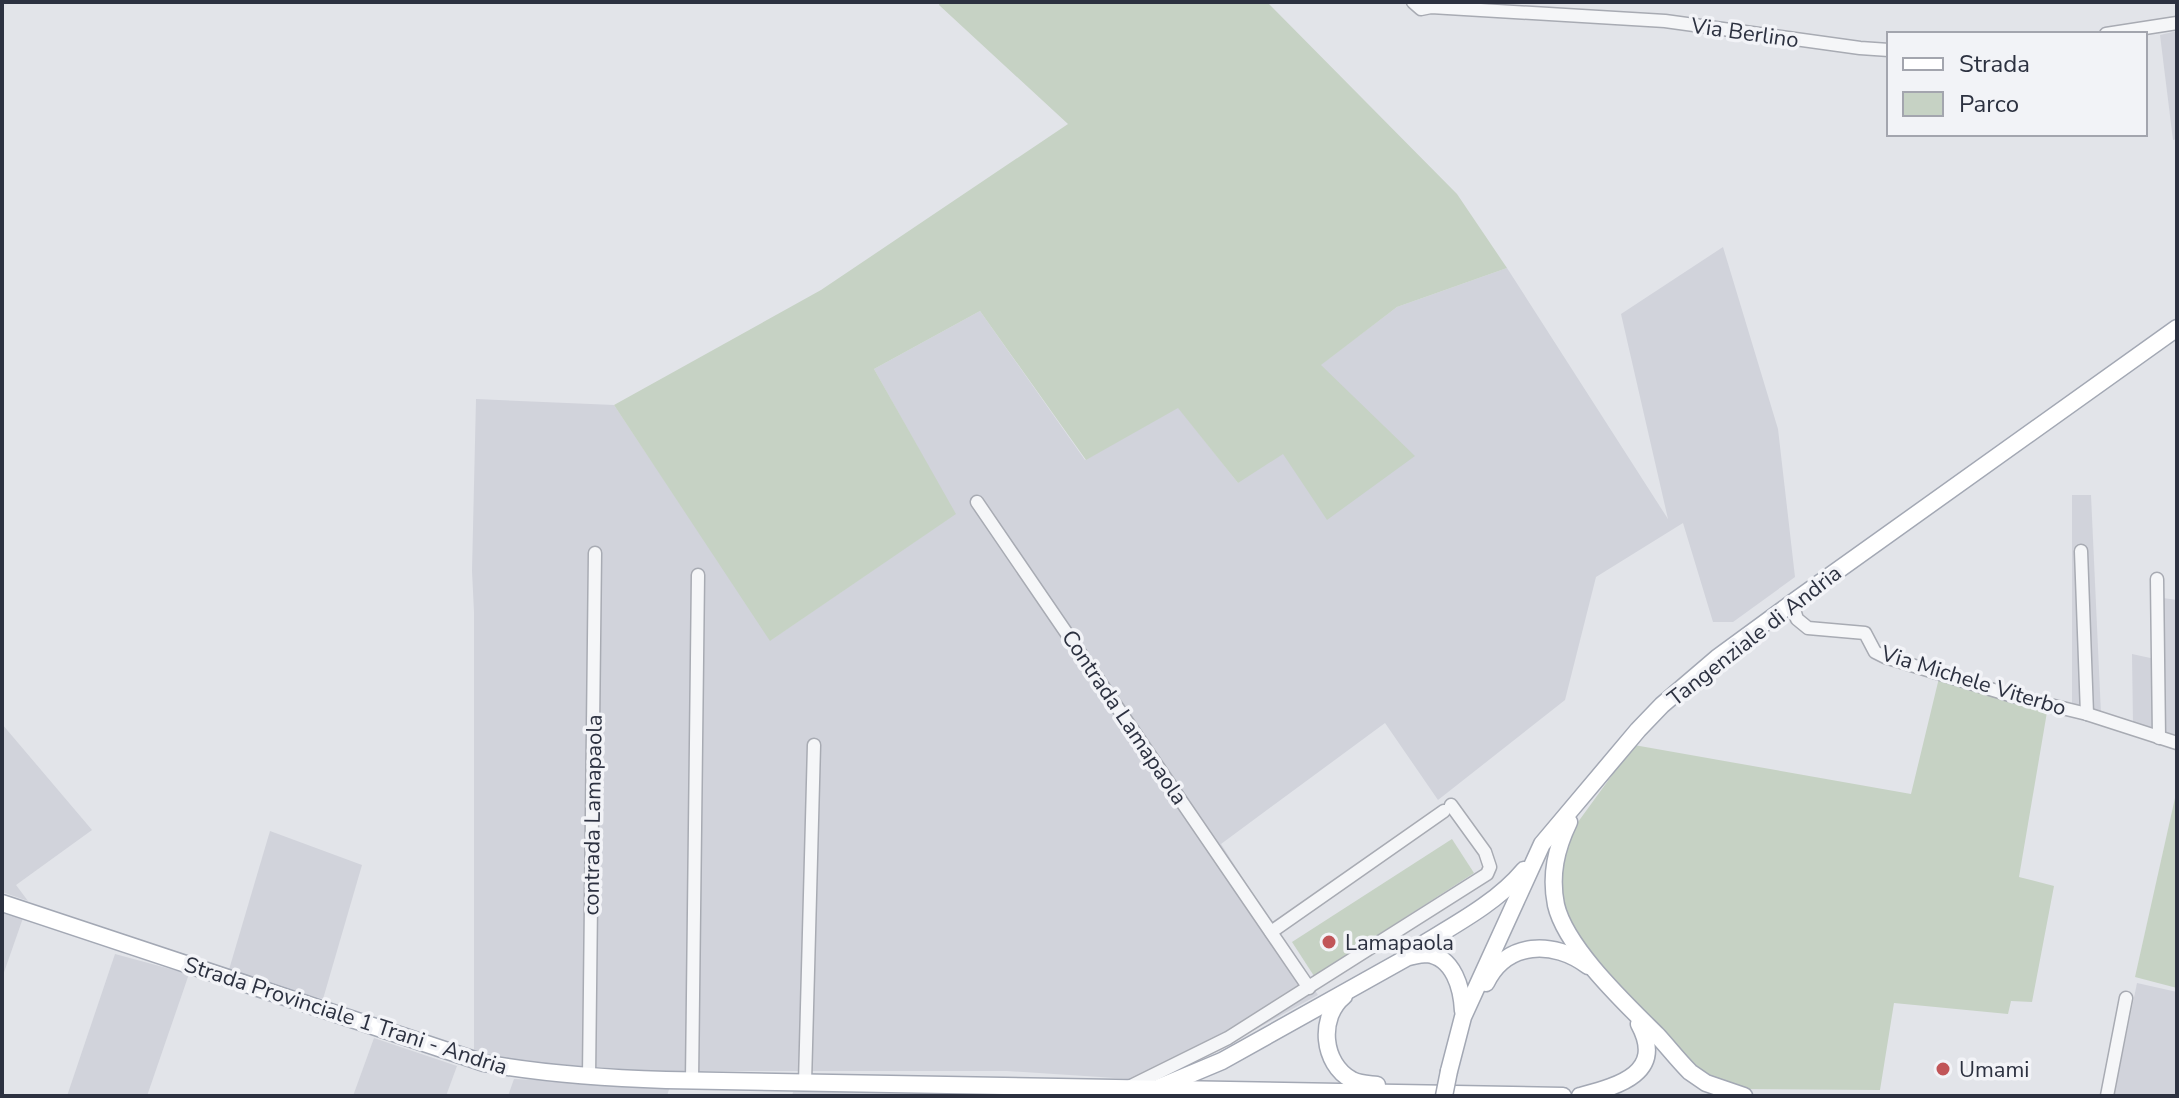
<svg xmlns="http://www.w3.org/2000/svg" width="2179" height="1098" font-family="'Nunito Sans',sans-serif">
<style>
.built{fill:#d1d3db}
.green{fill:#c6d2c4}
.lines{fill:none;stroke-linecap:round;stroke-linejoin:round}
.minor-casing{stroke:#a8abb3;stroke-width:15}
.major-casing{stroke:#a3a8b4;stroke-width:19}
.minor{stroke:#f5f6f8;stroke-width:12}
.major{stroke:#fff;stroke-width:16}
.major-bridge-casing{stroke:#a3a8b4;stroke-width:19;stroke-linecap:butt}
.major-bridge{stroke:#fff;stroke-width:16}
.poi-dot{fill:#c15558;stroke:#f2f3f7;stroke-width:3}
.labels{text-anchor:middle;stroke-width:7;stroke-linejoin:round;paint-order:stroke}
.street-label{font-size:22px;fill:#2c3140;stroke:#f2f3f7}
.poi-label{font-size:22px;fill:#2c3140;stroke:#f2f3f7;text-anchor:start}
</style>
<rect width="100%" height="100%" fill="#e2e4e9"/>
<g class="built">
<polygon points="2177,31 2177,139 2173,140 2160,35"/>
<polygon points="1723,247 1778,429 1795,577 1733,622 1713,622 1683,523 1596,577 1565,700 1438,800 1385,723 1221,844 1318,995 1161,1081 1007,1071 645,1071 522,1061 474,1051 474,612 472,571 476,399 614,405 771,640 955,514 874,369 980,311 1085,460 1178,407 1238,483 1320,365 1397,307 1507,268 1668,519 1621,314"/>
<polygon points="2072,495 2091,495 2101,714 2072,705"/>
<polygon points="2161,574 2163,598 2177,600 2177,737 2133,725 2132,654 2155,659 2152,576"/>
<polygon points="2,724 92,830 16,885 28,901 2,892"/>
<polygon points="270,831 362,865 323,999 228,973"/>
<polygon points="2,910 23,918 2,978"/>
<polygon points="115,954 189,974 147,1096 67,1096"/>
<polygon points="2137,983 2177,992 2177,1096 2114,1095"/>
<polygon points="374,1038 457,1066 446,1096 353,1096"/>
<polygon points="514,1079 670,1086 667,1096 508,1096"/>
<polygon points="793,1092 919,1092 918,1096 792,1096"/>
</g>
<g class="green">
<polygon points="940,2 1267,2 1457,194 1507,268 1397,307 1321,365 1415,456 1327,520 1283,454 1238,483 1178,408 1086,460 980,311 874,369 956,514 770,641 614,405 821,290 1068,124 939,5"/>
<polygon points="1939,678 2047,712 2019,877 2054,886 2032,1002 2011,1001 2008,1014 1894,1003 1880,1090 1741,1089 1698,1072 1576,937 1566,922 1558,860 1570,833 1634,745 1911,794"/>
<polygon points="2177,789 2177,988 2135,977"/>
<polygon points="1452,839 1474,873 1314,976 1292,942"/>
</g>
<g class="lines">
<g class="minor-casing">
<g id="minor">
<polyline points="1413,2 1421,9 1431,7 1665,21 1860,48 1889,50"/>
<polyline points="2106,34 2177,23"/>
<polyline points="977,502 1309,988"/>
<polyline points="2081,551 2087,714"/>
<polyline points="2157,579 2159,738"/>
<polyline points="1792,603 1797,619 1808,628 1865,633 1875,652 1885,657 2013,696 2087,714 2177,743"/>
<polyline points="1271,932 1444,811"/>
<polyline points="589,1077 595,553"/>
<polyline points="692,1081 698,575"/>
<polyline points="805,1083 814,745"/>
<polyline points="1129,1087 1228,1038 1487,874 1490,867 1485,852 1451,805"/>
<polyline points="2107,1096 2126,998"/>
</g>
</g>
<g class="major-casing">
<g id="major">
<path d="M 1569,822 C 1556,849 1550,875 1556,905 C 1566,948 1626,1004 1657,1035 C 1668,1047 1678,1060 1690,1072 L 1706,1083 L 1744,1096"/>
<path d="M 2,903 L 484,1063 C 544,1074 604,1078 666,1080 L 1563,1096"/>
<path d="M 1407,954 C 1446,929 1494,906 1524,870"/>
<path d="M 1486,983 C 1506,941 1554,940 1588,966"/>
<path d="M 1344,996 C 1318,1017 1322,1064 1352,1080 C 1359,1084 1369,1084 1377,1085"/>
<polyline points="1449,1071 1463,1017 1542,844 1638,730 1662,705 1717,658 1792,603 2177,328"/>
<path d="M 1160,1087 L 1222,1061 L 1408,957 C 1413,956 1421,954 1427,954 C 1454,957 1462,989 1463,1011"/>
<path d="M 1580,1096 C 1617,1086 1666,1074 1639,1024"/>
</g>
</g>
<use href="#minor" class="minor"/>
<use href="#major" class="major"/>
<g class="major-bridge-casing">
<polyline id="major-bridge" points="1444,1096 1449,1071"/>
</g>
<use href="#major-bridge" class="major-bridge"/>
</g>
<g class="poi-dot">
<circle cx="1329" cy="942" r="8"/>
<circle cx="1943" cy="1069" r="8"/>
</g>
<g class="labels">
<g class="street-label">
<text transform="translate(1745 32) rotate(8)" y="8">Via Berlino</text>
<text transform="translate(1754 635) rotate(-38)" y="8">Tangenziale di Andria</text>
<text transform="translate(1974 680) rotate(17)" y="8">Via Michele Viterbo</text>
<text transform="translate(1125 717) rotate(56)" y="8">Contrada Lamapaola</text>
<text transform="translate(592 815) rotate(-89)" y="8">contrada Lamapaola</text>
<text transform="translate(346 1015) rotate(18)" y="8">Strada Provinciale 1 Trani - Andria</text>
</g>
<g class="poi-label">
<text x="1345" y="950">Lamapaola</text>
<text x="1959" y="1077">Umami</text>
</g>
</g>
<rect width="2179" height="1098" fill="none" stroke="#2c3140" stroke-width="8"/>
<rect x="1887" y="32" width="260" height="104" fill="#f2f3f7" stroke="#a3a5ae" stroke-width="2"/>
<rect x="1903" y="58" width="40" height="12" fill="#ffffff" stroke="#a3a5ae" stroke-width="2"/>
<text x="1959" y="72" font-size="24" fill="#2c3140">Strada</text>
<rect x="1903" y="92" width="40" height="24" fill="#c6d2c4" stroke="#a3a5ae" stroke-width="2"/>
<text x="1959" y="112" font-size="24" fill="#2c3140">Parco</text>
</svg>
